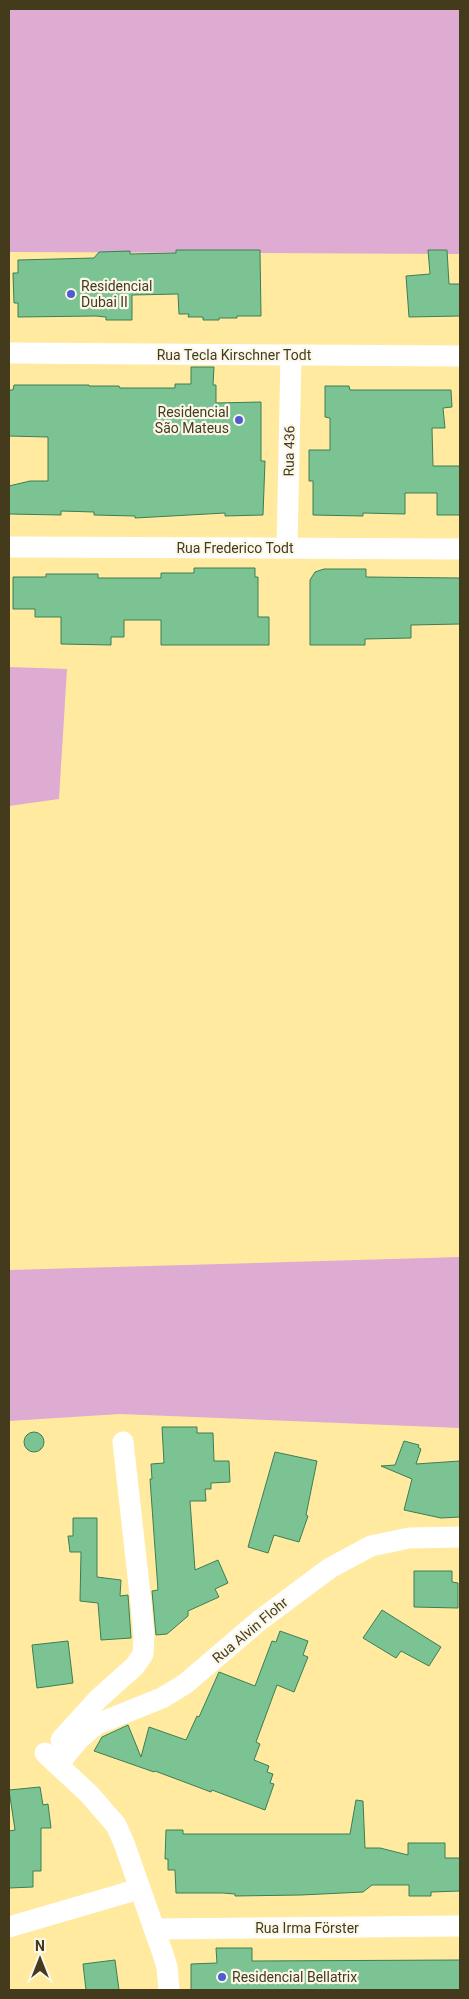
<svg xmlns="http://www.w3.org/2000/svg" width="469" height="1999" font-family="Roboto,sans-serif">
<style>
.green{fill:#deabd3}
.building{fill:#7bc393;stroke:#3c7e55}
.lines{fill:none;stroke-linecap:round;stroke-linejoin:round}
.minor{stroke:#fff;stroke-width:21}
.poi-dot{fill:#4f5bd0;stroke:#fbf7e9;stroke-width:2}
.labels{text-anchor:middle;stroke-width:4.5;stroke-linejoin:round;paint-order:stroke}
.poi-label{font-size:14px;fill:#443b1d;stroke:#fbf7e9;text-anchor:start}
.street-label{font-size:14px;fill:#443b1d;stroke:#fbf7e9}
</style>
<rect width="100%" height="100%" fill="#ffeaa0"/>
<g class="green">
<polygon points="9,9 460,9 460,254 9,252"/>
<polygon points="9,667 67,669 59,799 9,806"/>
<polygon points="460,1257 460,1428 120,1414 9,1421 9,1270"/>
</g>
<g class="building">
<polygon points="176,250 260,250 261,316 237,316 237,318 219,318 219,320 203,320 203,317 188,317 189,314 179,314 178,294 132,295 132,320 106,320 106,317 96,316 18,317 18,303 14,303 13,273 18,273 18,260 94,258 99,252 130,251 130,254 176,253"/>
<polygon points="428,250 447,250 449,284 460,284 460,316 409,317 406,276 430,274"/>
<polygon points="191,367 214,367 213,385 216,385 216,403 261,402 261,461 265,461 263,515 225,516 225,513 135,518 135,516 94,515 94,512 61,511 61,515 9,514 9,486 30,481 48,481 48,437 9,436 9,390 13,390 14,385 89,385 89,386 119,386 120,388 175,388 175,384 191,384"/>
<polygon points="325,386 349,386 350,390 451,390 452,407 443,408 445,428 432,428 433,466 460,466 460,515 437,515 437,493 405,493 405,514 363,513 363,516 313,515 313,481 309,481 309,450 330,450 330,418 325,417"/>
<polygon points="194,568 255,568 255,577 258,577 258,617 269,617 269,645 161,645 161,620 124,620 124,637 111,637 111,645 61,644 61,617 35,617 35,609 13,609 13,577 46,577 46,574 98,574 98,578 161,578 161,573 194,573"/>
<polygon points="324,569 366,569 366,577 460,578 460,624 411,625 411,638 365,639 365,645 310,645 310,580 315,572"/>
<polygon points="162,1427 197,1427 197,1433 213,1433 214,1461 229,1461 230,1482 211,1483 211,1489 205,1489 206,1501 190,1501 195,1570 218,1560 228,1583 215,1589 219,1597 188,1611 188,1616 167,1634 156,1635 152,1591 158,1590 150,1479 152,1479 151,1464 164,1463"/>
<circle cx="34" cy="1442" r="10"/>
<polygon points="404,1441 419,1445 418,1447 421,1449 416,1464 460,1461 460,1517 441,1518 404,1510 412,1479 381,1466 395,1465"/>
<polygon points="275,1452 317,1461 306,1515 308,1516 299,1542 274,1535 268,1553 248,1547"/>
<polygon points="73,1518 97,1518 97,1577 121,1580 120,1596 128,1595 131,1638 101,1640 98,1603 80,1601 81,1552 70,1552 68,1536 73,1536"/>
<polygon points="414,1571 452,1571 452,1582 458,1583 458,1608 414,1607"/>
<polygon points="382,1610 441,1647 429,1666 401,1651 396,1658 363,1638"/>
<polygon points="280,1631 308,1641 303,1655 308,1657 294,1692 277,1685 256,1742 260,1744 254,1760 269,1766 267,1772 273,1774 270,1783 274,1784 265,1810 212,1790 211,1792 155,1771 154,1772 94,1751 102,1737 128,1725 141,1757 149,1727 186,1740 197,1716 199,1717 219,1672 255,1686 272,1641 276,1642"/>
<polygon points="68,1641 73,1683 37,1688 32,1645"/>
<polygon points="40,1787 43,1805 48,1804 51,1828 41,1828 41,1871 33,1871 33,1887 9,1888 9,1831 15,1830 9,1790"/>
<polygon points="356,1800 363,1801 365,1848 380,1848 408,1855 408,1843 445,1843 445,1858 460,1858 460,1891 431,1892 431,1896 409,1896 409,1885 372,1885 363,1892 301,1895 235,1896 235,1894 223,1893 176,1893 175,1870 168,1870 168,1859 165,1859 166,1830 183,1830 183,1834 350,1834"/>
<polygon points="216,1948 252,1948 252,1961 460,1960 460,1990 191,1990 191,1964 217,1963"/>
<polygon points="115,1960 119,1990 86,1990 83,1964"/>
</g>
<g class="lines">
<g class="minor">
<polyline points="9,353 460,356"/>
<polyline points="9,547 460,549"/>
<polyline points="287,548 291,355"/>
<polyline points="61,1740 98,1699 135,1666 143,1654 144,1637 141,1603 123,1442"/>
<polyline points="45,1753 89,1794 116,1825 124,1843 163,1954 167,1967 169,1990"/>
<polyline points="58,1765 79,1739 97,1724 162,1698 185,1684 260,1620 330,1568 371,1546 409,1538 460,1537"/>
<polyline points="9,1927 139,1889"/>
<polyline points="154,1929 460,1926"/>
</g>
</g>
<g class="poi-dot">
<circle cx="71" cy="294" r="5"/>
<circle cx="239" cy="420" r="5"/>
<circle cx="222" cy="1977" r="5"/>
</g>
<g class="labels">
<g class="poi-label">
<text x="81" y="291">Residencial<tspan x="81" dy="16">Dubai II</tspan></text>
<text x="229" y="417" text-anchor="end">Residencial<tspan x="229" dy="16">São Mateus</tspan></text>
<text x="232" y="1982">Residencial Bellatrix</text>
</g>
<g class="street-label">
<text x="234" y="360">Rua Tecla Kirschner Todt</text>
<text transform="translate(289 451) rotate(-89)" y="5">Rua 436</text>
<text x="235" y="553">Rua Frederico Todt</text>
<text transform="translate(250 1630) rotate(-40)" y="5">Rua Alvin Flohr</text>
<text x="307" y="1933">Rua Irma Förster</text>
</g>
</g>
<rect width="469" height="1999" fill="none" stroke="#443b1d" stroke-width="20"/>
<g transform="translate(40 1959)" stroke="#fbf7e9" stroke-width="4" paint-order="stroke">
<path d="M0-4L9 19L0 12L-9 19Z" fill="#443b1d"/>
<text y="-8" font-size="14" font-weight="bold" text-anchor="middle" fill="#443b1d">N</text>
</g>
</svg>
